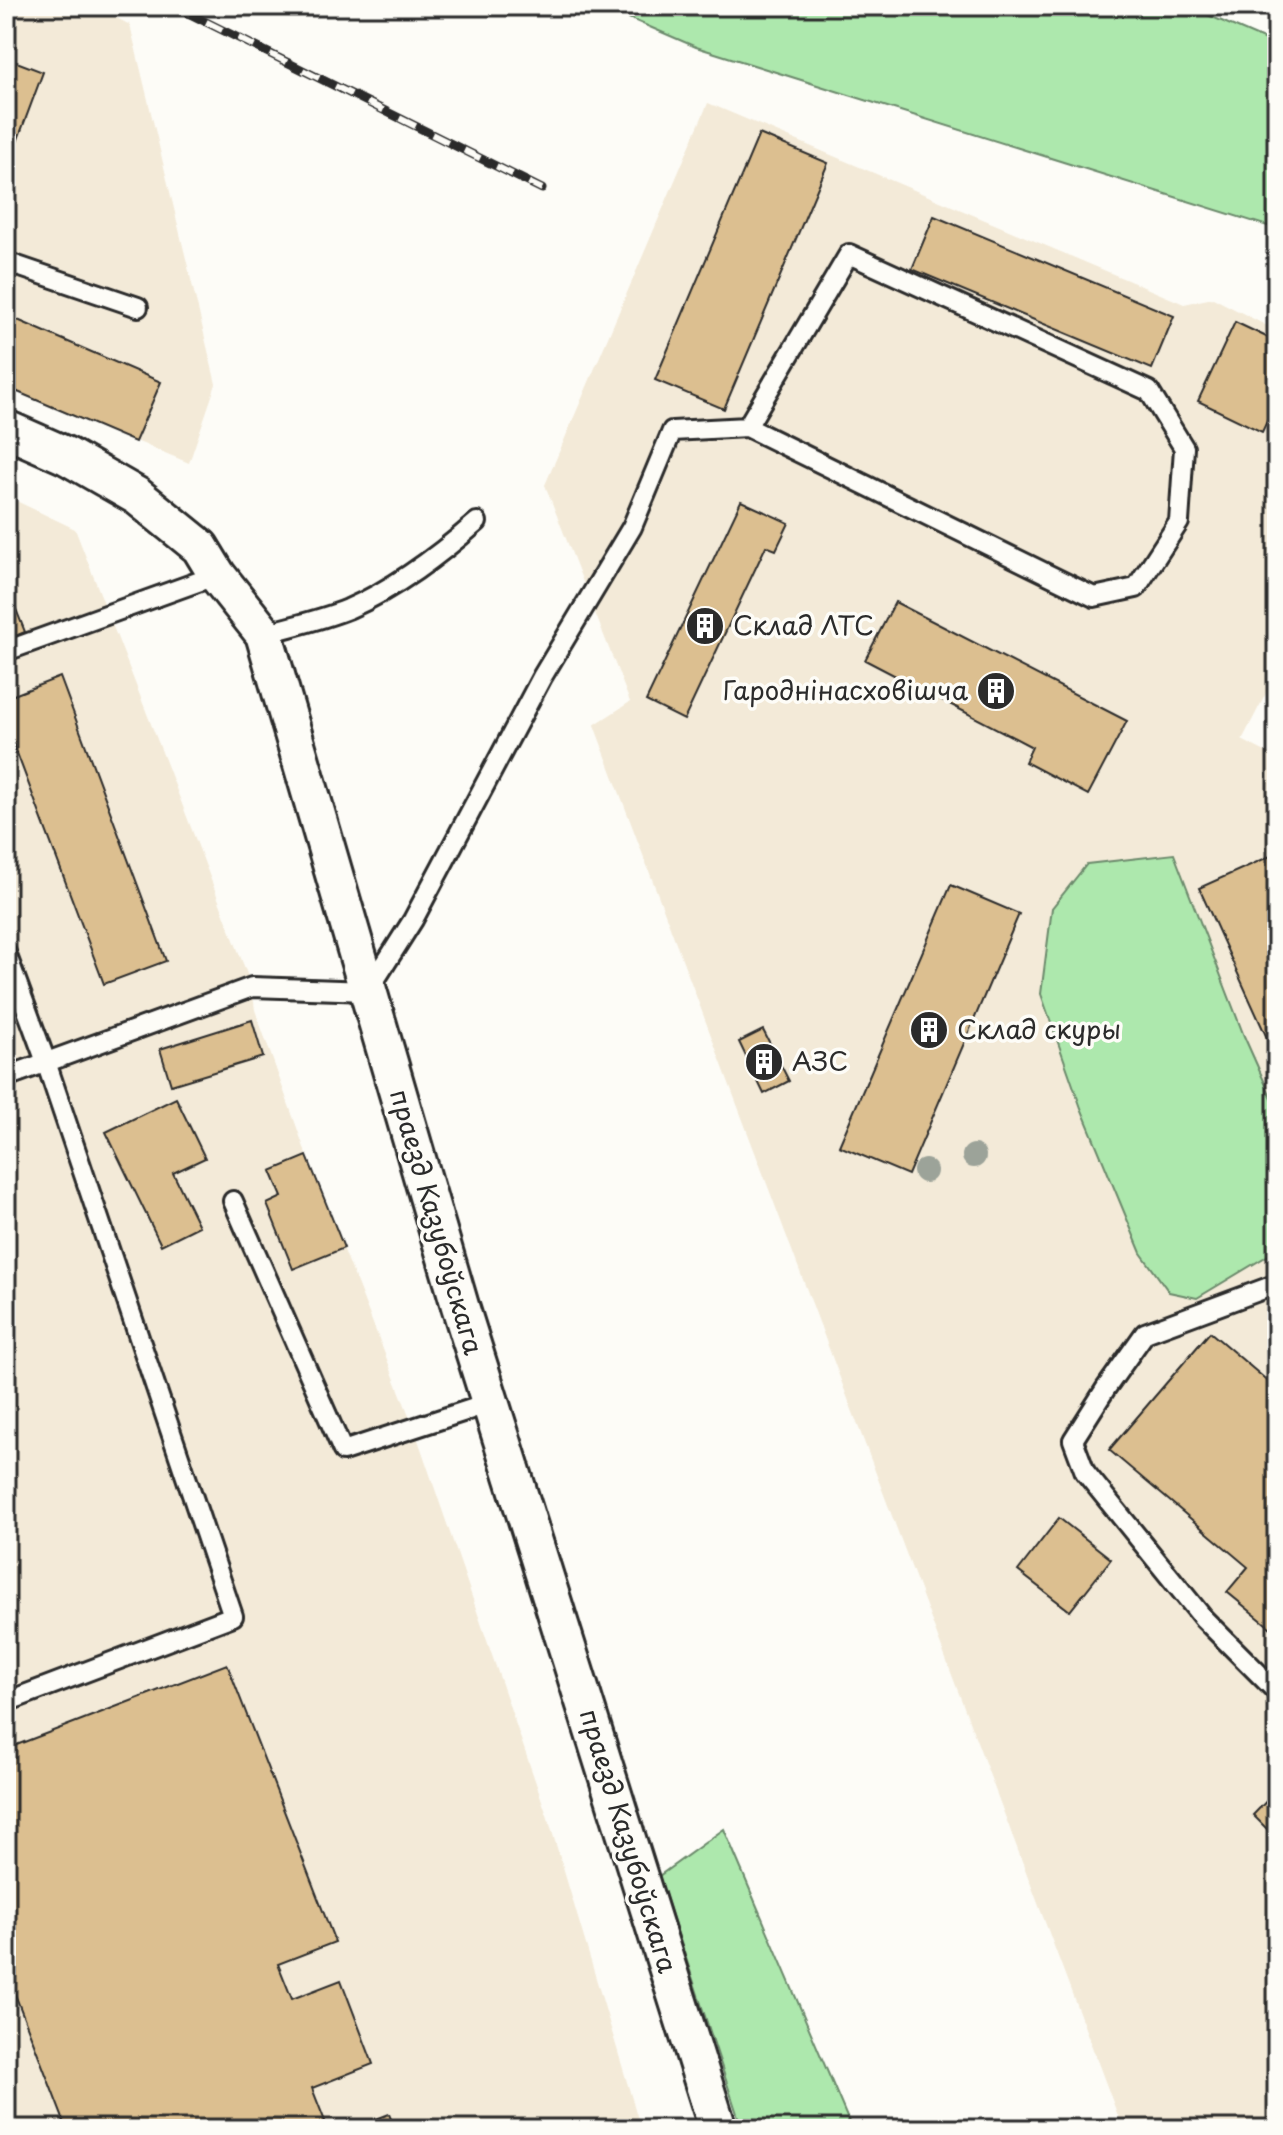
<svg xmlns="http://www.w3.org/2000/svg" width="1283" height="2135" font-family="'Playpen Sans',sans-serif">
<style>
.built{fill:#f3ead8}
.green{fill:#ade8ad;stroke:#6c8a6c;stroke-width:2}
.building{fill:#dcbf90;stroke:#2b2b2b;stroke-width:2}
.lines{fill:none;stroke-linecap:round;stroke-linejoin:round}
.service-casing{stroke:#2b2b2b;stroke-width:24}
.minor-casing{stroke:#2b2b2b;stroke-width:42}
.service{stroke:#fdfcf7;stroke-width:18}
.minor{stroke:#fdfcf7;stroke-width:36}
.rail-casing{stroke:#2b2b2b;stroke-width:9}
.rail{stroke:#fdfcf7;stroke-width:6;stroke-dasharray:18;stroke-linecap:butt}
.tree{fill:#9ca399}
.labels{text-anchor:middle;stroke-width:7;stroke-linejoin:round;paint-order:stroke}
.poi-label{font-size:26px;fill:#2b2b2b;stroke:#fdfcf7;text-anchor:start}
.street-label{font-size:26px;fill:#2b2b2b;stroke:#fdfcf7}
</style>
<rect width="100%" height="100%" fill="#fdfcf7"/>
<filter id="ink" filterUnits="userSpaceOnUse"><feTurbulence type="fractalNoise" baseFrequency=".0125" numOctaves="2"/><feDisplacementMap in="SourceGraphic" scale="16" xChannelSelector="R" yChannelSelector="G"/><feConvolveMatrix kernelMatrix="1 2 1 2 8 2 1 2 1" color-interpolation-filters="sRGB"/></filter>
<g filter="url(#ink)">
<g class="built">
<polygon points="6,6 94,6 130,25 216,384 189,463 6,387"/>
<polygon points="708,103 1184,304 1213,298 1277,331 1277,466 1268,489 1277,510 1277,672 1242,740 1277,758 1277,2129 1123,2129 594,725 630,702 545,485"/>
<polygon points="6,496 75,529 169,770 252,987 255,1010 307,1156 414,1428 549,1821 641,2129 6,2129"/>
</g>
<g class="green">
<polygon points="601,6 1187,6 1277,45 1277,229 696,47"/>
<polygon points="1174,854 1244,1036 1277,1110 1277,1250 1197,1298 1169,1292 1141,1253 1081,1108 1041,994 1052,908 1087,864"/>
<polygon points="724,1829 852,2129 742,2129 659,1876"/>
</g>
<g class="building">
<polygon points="6,58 43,72 8,166 6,165"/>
<polygon points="759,134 828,163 724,409 655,380"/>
<polygon points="934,216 1174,316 1152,369 912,269"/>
<polygon points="6,315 161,382 135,442 6,387"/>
<polygon points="1235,322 1277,342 1277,400 1262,432 1198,401"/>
<polygon points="741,501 789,523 776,550 766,546 684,720 646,701"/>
<polygon points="6,584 25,632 6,640"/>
<polygon points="895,602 1127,721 1088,795 1025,762 1032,747 865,660"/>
<polygon points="60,677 166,961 104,984 6,724 6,698"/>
<polygon points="1277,853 1277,1060 1199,888"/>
<polygon points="951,885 1019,914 908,1175 839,1146"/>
<polygon points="252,1020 263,1057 171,1085 160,1049"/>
<polygon points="763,1030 789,1081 764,1094 739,1042"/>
<polygon points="176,1098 205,1158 173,1173 199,1226 161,1245 106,1132"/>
<polygon points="307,1156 344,1248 293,1269 267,1204 282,1197 271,1171"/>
<polygon points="1210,1332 1277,1389 1277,1633 1227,1592 1248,1567 1109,1450"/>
<polygon points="1059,1518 1111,1559 1070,1611 1018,1571"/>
<polygon points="227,1664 335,1942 278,1964 292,1999 341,1980 373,2064 312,2088 328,2129 67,2129 6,1971 6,1749"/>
<polygon points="1277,1790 1277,1839 1253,1815"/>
<polygon points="389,2114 395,2129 350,2129"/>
</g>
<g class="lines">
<g class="service-casing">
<g id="service">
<polyline points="6,262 138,307"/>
<path d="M 264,634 C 292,626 321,620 348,609 C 396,588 438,556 477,522"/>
<polyline points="6,651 217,575"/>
<polyline points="6,953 46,1062 233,1616 6,1702"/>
<polyline points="6,1077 252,987 368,991 413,920 542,677 632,527 672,431 747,427 1094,597 1136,588 1179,522 1184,448 1149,391 849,254 747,427"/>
<polyline points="233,1201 343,1451 490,1403"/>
<polyline points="1277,1284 1145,1333 1106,1388 1073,1440 1085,1472 1204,1619 1277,1692"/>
</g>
</g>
<g class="minor-casing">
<polyline id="minor" points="6,429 67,456 137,496 200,547 217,575 264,634 460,1306 718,2129"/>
</g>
<use href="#service" class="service"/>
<use href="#minor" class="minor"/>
<g class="rail-casing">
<polyline id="rail" points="174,6 542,189"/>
</g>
<use href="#rail" class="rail"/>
</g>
<g class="tree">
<circle cx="974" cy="1156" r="12"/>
<circle cx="925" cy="1171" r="12"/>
</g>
</g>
<defs>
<g id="building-disc" transform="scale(2)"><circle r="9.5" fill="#2b2b2b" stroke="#fdfcf7"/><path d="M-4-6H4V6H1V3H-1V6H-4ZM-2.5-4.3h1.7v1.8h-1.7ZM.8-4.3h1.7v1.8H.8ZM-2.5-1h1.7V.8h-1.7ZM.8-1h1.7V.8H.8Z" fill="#fff"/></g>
</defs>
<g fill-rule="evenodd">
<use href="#building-disc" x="705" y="626"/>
<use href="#building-disc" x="996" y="691"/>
<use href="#building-disc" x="929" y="1030"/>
<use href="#building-disc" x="764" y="1062"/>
</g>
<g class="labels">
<g class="poi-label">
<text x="733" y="635">Склад ЛТС</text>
<text x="968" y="700" text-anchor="end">Гароднінасховішча</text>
<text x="957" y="1039">Склад скуры</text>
<text x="792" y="1071">АЗС</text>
</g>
<g class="street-label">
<text transform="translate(436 1222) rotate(74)" y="9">праезд Казубоўскага</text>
<text transform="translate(628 1841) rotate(73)" y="9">праезд Казубоўскага</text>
</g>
</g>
<rect width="1283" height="2135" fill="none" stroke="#fdfcf7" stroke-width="32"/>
<rect x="16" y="16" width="1251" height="2103" fill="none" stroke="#2b2b2b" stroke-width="3" filter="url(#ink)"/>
</svg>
